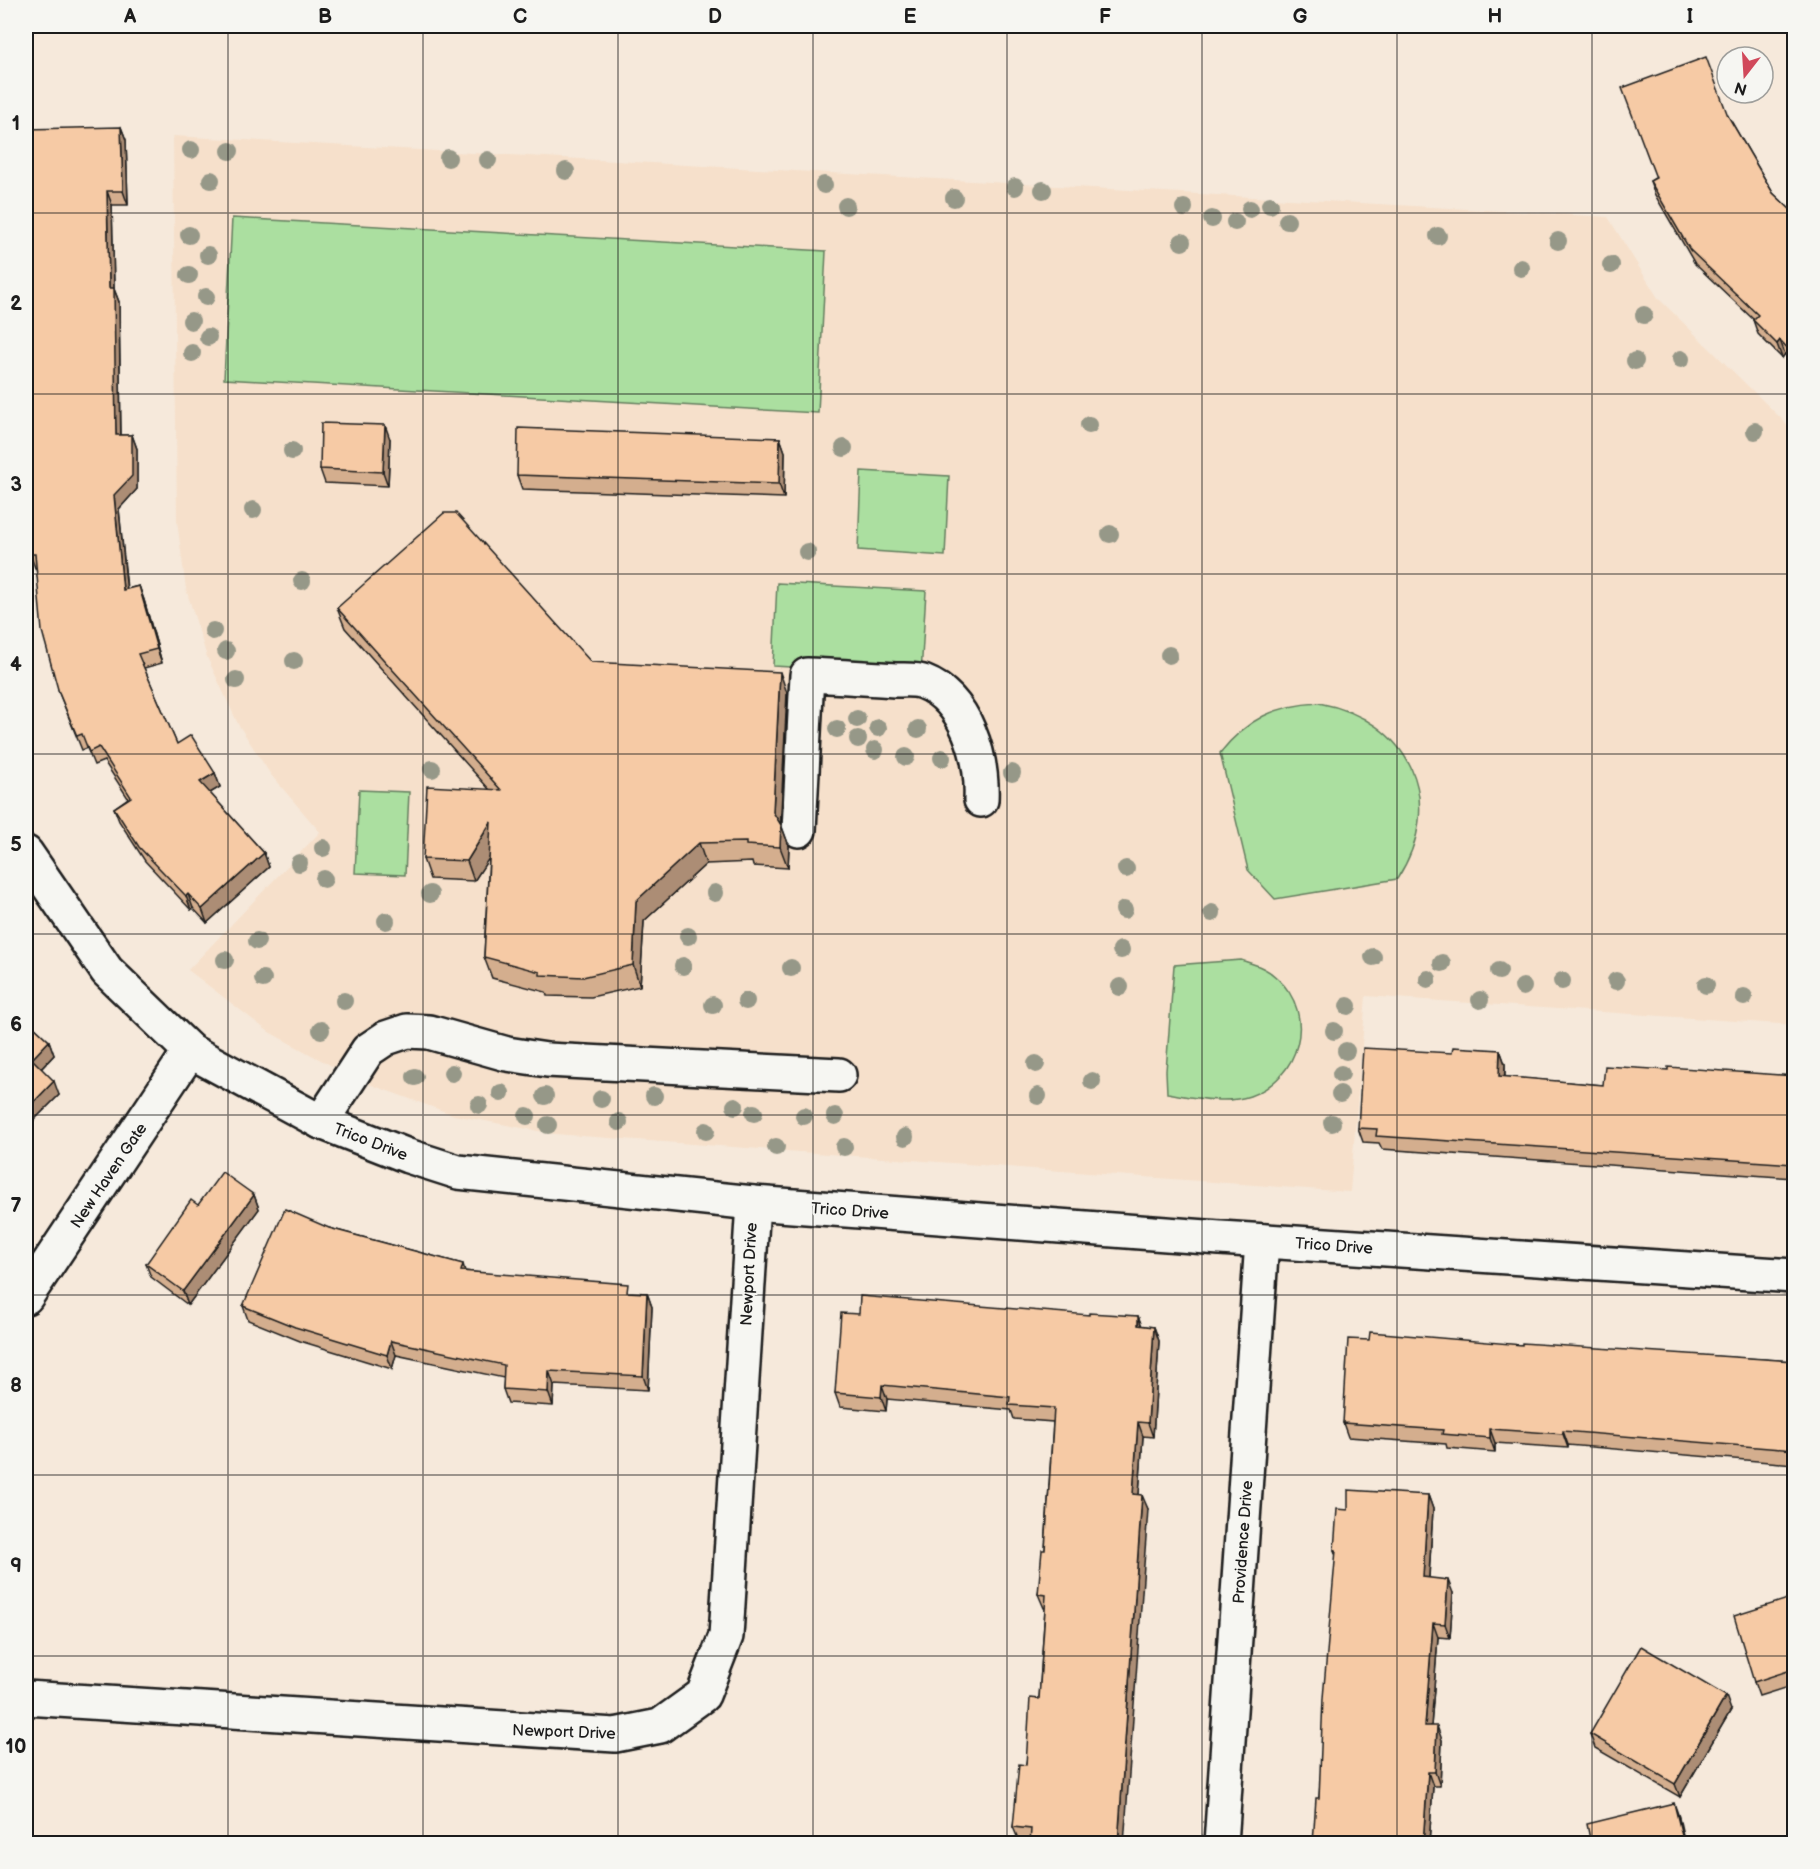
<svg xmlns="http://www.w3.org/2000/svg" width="1820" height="1869" font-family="'Balsamiq Sans',sans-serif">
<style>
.built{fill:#f6e0cb}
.green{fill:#abdfa0;stroke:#647e5e;stroke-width:1.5}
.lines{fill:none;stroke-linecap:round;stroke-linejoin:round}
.minor-casing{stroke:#1c1c1c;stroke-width:38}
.minor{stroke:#f6f6f2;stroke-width:33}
.tree{fill:#969888}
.wall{fill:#d4ae8e;stroke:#1c1c1c;stroke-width:1.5}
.shaded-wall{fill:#ac8d74;stroke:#1c1c1c;stroke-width:1.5}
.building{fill:#f6caa5;stroke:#1c1c1c;stroke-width:1.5}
.grid{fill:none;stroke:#1c1c1c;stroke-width:1.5;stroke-opacity:0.55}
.labels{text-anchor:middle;stroke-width:4.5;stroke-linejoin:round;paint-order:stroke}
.street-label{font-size:16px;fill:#1c1c1c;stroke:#f6f6f2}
.neatline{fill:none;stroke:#1c1c1c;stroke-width:2}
.grid-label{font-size:20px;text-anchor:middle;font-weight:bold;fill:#1c1c1c}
</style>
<rect width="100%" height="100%" fill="#f6e9db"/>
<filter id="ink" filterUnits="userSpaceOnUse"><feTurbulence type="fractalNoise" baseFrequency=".0167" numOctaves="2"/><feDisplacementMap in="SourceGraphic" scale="12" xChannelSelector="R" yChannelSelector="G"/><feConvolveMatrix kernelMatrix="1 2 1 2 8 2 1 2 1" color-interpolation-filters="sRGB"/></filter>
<g filter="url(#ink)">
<polygon class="built" points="173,136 1608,217 1658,298 1794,431 1794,1025 1366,996 1350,1192 554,1134 454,1115 358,1080 269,1032 188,970 320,832 271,775 238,724 207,657 186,589 177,521"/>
<g class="green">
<polygon points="232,218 826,251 818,413 224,379"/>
<polygon points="861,471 949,476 945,556 858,550"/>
<polygon points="777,583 926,591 921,674 773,666"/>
<path d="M 1319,703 C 1409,720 1448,800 1397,879 L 1275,899 L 1248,870 L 1220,753 C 1247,719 1276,705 1319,703 Z"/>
<polygon points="359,790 409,792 405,875 355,873"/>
<path d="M 1241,960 C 1254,964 1267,968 1277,978 C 1318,1015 1299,1079 1250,1096 C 1225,1105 1192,1097 1167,1093 L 1166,1071 L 1174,965 Z"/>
</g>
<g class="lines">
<g class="minor-casing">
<g id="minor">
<path d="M 799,830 L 807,675 C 837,676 866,678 895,680 C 904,680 916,679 923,682 C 967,699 983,759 981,800"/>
<polyline points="26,853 107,971 190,1051 321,1122 408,1156 458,1172 753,1203 1220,1238 1794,1276"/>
<polyline points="321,1122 368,1050 386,1038 407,1031 429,1032 507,1054 547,1060 839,1075"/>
<polyline points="26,1297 190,1051"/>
<polyline points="26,1698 615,1735 660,1726 703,1695 726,1636 753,1203"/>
<polyline points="1221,1844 1262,1241"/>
</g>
</g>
<use href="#minor" class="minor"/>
</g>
<g class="tree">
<circle cx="191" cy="150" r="9"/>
<circle cx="230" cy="151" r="9"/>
<circle cx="448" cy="158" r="9"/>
<circle cx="488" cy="160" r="9"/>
<circle cx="566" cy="171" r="9"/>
<circle cx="211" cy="180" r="9"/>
<circle cx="824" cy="185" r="9"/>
<circle cx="1015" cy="187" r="9"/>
<circle cx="1043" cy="190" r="9"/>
<circle cx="954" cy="198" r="9"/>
<circle cx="1270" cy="205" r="9"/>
<circle cx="846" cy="206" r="9"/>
<circle cx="1184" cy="208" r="9"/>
<circle cx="1250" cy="209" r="9"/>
<circle cx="1212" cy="219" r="9"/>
<circle cx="1287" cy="221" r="9"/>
<circle cx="1235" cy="222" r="9"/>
<circle cx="189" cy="235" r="9"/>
<circle cx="1438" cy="236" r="9"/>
<circle cx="1558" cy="241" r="9"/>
<circle cx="1182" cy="242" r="9"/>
<circle cx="208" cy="255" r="9"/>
<circle cx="1611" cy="265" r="9"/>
<circle cx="1521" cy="268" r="9"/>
<circle cx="189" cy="275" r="9"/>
<circle cx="206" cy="297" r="9"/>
<circle cx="1644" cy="315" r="9"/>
<circle cx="191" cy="321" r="9"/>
<circle cx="208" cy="337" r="9"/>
<circle cx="192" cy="353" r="9"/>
<circle cx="1681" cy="359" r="9"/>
<circle cx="1635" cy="361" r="9"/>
<circle cx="1089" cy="425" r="9"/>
<circle cx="1755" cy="431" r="9"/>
<circle cx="844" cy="448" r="9"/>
<circle cx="292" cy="451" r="9"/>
<circle cx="253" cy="510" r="9"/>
<circle cx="1110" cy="534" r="9"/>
<circle cx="807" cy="552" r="9"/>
<circle cx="302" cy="581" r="9"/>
<circle cx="213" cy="631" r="9"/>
<circle cx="226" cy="651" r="9"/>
<circle cx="1169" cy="655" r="9"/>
<circle cx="294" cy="661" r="9"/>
<circle cx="236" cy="680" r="9"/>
<circle cx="857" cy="719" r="9"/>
<circle cx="878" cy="728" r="9"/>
<circle cx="837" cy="729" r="9"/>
<circle cx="918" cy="729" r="9"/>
<circle cx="858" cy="739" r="9"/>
<circle cx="875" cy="750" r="9"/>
<circle cx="906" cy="757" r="9"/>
<circle cx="942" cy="758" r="9"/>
<circle cx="432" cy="769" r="9"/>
<circle cx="1012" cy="773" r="9"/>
<circle cx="323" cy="848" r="9"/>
<circle cx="299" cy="863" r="9"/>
<circle cx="1126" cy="869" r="9"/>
<circle cx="324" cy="879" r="9"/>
<circle cx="715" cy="893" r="9"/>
<circle cx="430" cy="894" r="9"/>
<circle cx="1124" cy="910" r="9"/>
<circle cx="1212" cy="913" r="9"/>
<circle cx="386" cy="921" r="9"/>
<circle cx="688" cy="936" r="9"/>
<circle cx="257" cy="941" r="9"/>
<circle cx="1121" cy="950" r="9"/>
<circle cx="1373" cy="957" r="9"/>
<circle cx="225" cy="960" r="9"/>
<circle cx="1442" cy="963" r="9"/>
<circle cx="683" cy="966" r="9"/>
<circle cx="791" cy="968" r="9"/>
<circle cx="1499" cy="971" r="9"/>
<circle cx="263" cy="979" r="9"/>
<circle cx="1428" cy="979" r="9"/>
<circle cx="1562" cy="981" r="9"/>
<circle cx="1616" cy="981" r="9"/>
<circle cx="1706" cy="985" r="9"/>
<circle cx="1120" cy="987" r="9"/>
<circle cx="1523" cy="987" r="9"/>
<circle cx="1744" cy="997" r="9"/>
<circle cx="1480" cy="1000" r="9"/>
<circle cx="344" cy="1001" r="9"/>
<circle cx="746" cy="1001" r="9"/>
<circle cx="713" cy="1005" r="9"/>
<circle cx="1348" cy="1006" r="9"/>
<circle cx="321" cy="1030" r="9"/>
<circle cx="1334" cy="1031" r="9"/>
<circle cx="1346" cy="1051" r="9"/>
<circle cx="1036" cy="1064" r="9"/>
<circle cx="452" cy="1073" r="9"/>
<circle cx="1341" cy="1074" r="9"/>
<circle cx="415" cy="1077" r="9"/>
<circle cx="1092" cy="1081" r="9"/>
<circle cx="501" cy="1093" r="9"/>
<circle cx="1340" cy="1094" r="9"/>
<circle cx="545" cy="1096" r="9"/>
<circle cx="654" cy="1096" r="9"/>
<circle cx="1038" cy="1096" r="9"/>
<circle cx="601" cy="1099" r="9"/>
<circle cx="479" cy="1105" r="9"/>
<circle cx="735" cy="1106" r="9"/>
<circle cx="754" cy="1113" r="9"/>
<circle cx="527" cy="1116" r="9"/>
<circle cx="804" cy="1116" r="9"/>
<circle cx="835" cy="1116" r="9"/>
<circle cx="619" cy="1122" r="9"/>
<circle cx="1332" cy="1123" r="9"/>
<circle cx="548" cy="1125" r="9"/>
<circle cx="706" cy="1131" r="9"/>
<circle cx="905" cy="1137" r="9"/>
<circle cx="776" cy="1147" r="9"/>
<circle cx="844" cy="1147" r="9"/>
</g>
<g class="wall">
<polygon points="1728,116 1773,193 1794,213 1794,364 1785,354 1782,358 1758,334 1753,320 1754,320 1695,264 1655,195 1650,181 1655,178"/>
<polygon points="121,127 126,140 128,205 112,205 114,289 119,302 121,435 132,435 137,449 137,489 119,509 127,589 139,586 144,600 162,663 144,668 177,744 215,773 220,787 210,793 264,853 269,867 207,923 193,908 191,910 145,861 119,821 114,808 128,798 104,761 94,765 87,748 82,750 59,693 36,568 35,568 30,554 27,312"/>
<polygon points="780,438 785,452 784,498 522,489 517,475"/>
<polygon points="390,439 388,486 325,483 320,469"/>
<polygon points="337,608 591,662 787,693 781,824 789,846 788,868 753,866 752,862 706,864 644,921 640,986 591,997 547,996 546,992 492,978 484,957 489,857 474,881 430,879 423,859 489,789 345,628"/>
<polygon points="26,1016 34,1027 49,1041 54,1055 41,1069 59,1095 34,1120 29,1115 26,1118"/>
<polygon points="1500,1050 1505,1064 1505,1077 1603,1085 1668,1070 1794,1076 1794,1178 1382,1149 1379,1143 1363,1142 1358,1128 1452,1053"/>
<polygon points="254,1195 259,1209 188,1305 151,1277 146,1264 198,1205"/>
<polygon points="329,1228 463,1264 465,1271 631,1293 647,1293 652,1307 648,1390 554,1385 553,1406 508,1403 503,1389 504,1378 396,1355 392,1369 300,1341 248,1320 243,1306"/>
<polygon points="859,1314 1089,1315 1138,1316 1142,1326 1154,1327 1159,1341 1153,1437 1143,1436 1139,1494 1148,1509 1030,1842 1019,1841 1013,1827 1039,1699 1045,1608 1044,1608 1038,1594 1045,1550 1053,1422 1014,1419 1011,1410 887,1399 886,1411 840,1407 835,1393"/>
<polygon points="1369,1340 1522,1345 1794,1361 1794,1464 1568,1445 1568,1448 1495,1443 1495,1452 1447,1448 1446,1444 1348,1437 1343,1423"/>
<polygon points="1428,1495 1433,1509 1429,1578 1453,1593 1450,1638 1438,1637 1431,1726 1442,1740 1440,1786 1433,1786 1429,1844 1313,1844 1319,1798 1336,1556 1334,1550 1348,1510"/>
<polygon points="1794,1597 1794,1685 1759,1696 1754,1682"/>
<polygon points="1731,1710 1680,1797 1595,1748 1590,1734"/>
</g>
<g class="shaded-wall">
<polygon points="121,127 126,140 128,205 123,191"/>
<polygon points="107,191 112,205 114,289 119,302 121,449 116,435 109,288"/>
<polygon points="1780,340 1785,354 1782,358 1777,344"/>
<polygon points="385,425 390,439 388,486 383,472"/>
<polygon points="132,435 137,449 137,489 119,509 128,604 123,590 114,495"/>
<polygon points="780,438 785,452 784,498 779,484"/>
<polygon points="139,586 144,600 162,663 157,649"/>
<polygon points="780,672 787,693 780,832 773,812"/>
<polygon points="215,773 220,787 205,796 200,782"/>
<polygon points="491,822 499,843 474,881 467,861"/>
<polygon points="781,825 789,846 788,868 780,847"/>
<polygon points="699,843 706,864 644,921 640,986 633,965 636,901"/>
<polygon points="264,853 269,867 207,923 202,909"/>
<polygon points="188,894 193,908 191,910 186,896"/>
<polygon points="49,1041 54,1055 37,1073 32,1059"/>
<polygon points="1500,1050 1505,1064 1504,1090 1499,1076"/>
<polygon points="54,1081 59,1095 34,1120 29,1107"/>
<polygon points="26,1106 29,1115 26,1118"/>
<polygon points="254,1195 259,1209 188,1305 183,1291"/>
<polygon points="647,1293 652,1307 648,1390 643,1376"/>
<polygon points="1138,1316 1143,1330 1138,1325"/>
<polygon points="1154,1327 1159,1341 1153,1437 1148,1423"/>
<polygon points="391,1341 396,1355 392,1369 387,1355"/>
<polygon points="549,1371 554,1385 553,1406 548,1392"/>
<polygon points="882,1385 887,1399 886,1411 881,1397"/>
<polygon points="1138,1422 1143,1436 1138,1508 1133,1494"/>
<polygon points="1490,1429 1495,1443 1495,1452 1490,1438"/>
<polygon points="1563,1431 1568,1445 1568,1448 1563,1434"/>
<polygon points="1142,1495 1148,1509 1124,1844 1118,1844"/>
<polygon points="1428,1495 1433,1509 1428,1591 1423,1577"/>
<polygon points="1448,1580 1453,1593 1450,1638 1445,1624"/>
<polygon points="1433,1623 1438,1637 1430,1739 1425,1726"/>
<polygon points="1726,1696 1731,1710 1680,1797 1675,1784"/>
<polygon points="1437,1726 1442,1740 1440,1786 1435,1772"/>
<polygon points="1428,1772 1433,1786 1429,1844 1423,1844"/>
<polygon points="1674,1803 1679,1817 1685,1844 1684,1844"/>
</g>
<g class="building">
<polygon points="1706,57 1728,116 1773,193 1794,213 1794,355 1780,340 1777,344 1753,320 1758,315 1690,250 1650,181 1656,178 1622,88"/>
<polygon points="121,127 123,191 107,191 109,288 114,288 116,435 132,435 132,476 114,495 123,590 139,586 157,649 138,654 177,744 191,735 215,773 200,782 264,853 202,909 188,894 186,896 139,847 114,808 131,797 99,747 89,752 82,734 77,736 59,693 42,631 35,554 30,554 26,510 26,312 27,312 26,274 26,143 27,143 26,129"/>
<polygon points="321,423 385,425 383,472 320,469"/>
<polygon points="518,428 780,438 779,484 517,475"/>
<polygon points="444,513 456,513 591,662 780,672 773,812 781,825 780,847 746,845 746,842 699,843 636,901 633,965 583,977 540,975 540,972 484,957 491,822 467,861 423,859 427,786 501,790 337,608"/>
<polygon points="26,1016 34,1027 49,1041 32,1059 54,1081 29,1107 26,1103"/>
<polygon points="1453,1047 1500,1050 1499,1076 1603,1085 1605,1066 1668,1070 1668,1067 1794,1076 1794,1164 1376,1136 1377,1129 1358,1128 1363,1048 1452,1053"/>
<polygon points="222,1172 254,1195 183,1291 146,1264 191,1200 198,1205"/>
<polygon points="285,1209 329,1228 463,1264 461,1271 628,1284 627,1292 647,1293 643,1376 549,1371 548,1392 503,1389 504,1365 391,1341 387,1355 295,1327 243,1306"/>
<polygon points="860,1296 1089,1315 1089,1313 1138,1316 1138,1325 1154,1327 1148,1423 1138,1422 1133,1494 1142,1495 1118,1844 1030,1844 1031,1829 1013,1827 1019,1764 1026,1765 1030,1698 1039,1699 1046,1595 1038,1594 1042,1550 1045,1550 1054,1408 1009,1405 1010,1397 882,1385 881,1397 835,1393 841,1313 859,1314"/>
<polygon points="1370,1332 1522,1345 1522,1343 1794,1361 1794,1450 1563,1431 1563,1434 1490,1429 1490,1438 1442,1434 1443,1430 1343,1423 1348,1339 1369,1340"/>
<polygon points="1348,1490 1428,1495 1423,1577 1448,1580 1445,1624 1433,1623 1425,1726 1437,1726 1435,1772 1428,1772 1423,1844 1313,1844 1316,1798 1319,1798 1323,1698 1336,1550 1334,1550 1337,1509 1348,1510"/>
<polygon points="1794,1597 1794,1669 1754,1682 1734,1616"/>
<polygon points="1641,1646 1726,1696 1675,1784 1590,1734"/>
<polygon points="1674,1803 1684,1844 1591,1844 1587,1824"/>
</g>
</g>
<path class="grid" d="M 228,26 L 228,1844M 423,26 L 423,1844M 618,26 L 618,1844M 813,26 L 813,1844M 1007,26 L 1007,1844M 1202,26 L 1202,1844M 1397,26 L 1397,1844M 1592,26 L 1592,1844M 26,213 L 1794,213M 26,394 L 1794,394M 26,574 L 1794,574M 26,754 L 1794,754M 26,934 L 1794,934M 26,1115 L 1794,1115M 26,1295 L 1794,1295M 26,1475 L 1794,1475M 26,1656 L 1794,1656"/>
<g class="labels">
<g class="street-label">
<text transform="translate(371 1141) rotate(21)" y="6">Trico Drive</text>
<text transform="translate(108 1175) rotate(-56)" y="6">New Haven Gate</text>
<text transform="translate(850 1210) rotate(4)" y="6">Trico Drive</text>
<text transform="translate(1334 1245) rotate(4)" y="6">Trico Drive</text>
<text transform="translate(748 1274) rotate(-87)" y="6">Newport Drive</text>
<text transform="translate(1242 1542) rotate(-86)" y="6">Providence Drive</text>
<text transform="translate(564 1731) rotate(2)" y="6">Newport Drive</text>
</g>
</g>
<rect width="1820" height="1869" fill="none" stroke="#f6f6f2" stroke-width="66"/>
<g transform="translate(1745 75) rotate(197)"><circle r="28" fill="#f6f6f2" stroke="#9f9f9c" stroke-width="1.5"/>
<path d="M0-4.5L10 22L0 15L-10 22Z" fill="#d1495b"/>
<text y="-9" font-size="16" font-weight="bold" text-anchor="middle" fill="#1c1c1c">N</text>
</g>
<rect x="33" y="33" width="1754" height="1803" class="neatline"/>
<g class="grid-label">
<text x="130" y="23">A</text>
<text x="325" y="23">B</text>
<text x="520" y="23">C</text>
<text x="715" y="23">D</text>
<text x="910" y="23">E</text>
<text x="1105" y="23">F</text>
<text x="1300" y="23">G</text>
<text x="1495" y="23">H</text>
<text x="1690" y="23">I</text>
<text x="16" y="130">1</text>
<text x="16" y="310">2</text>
<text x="16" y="491">3</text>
<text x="16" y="671">4</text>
<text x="16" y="851">5</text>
<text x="16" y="1031">6</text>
<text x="16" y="1212">7</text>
<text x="16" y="1392">8</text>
<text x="16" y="1572">9</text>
<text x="16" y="1753">10</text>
</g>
</svg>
